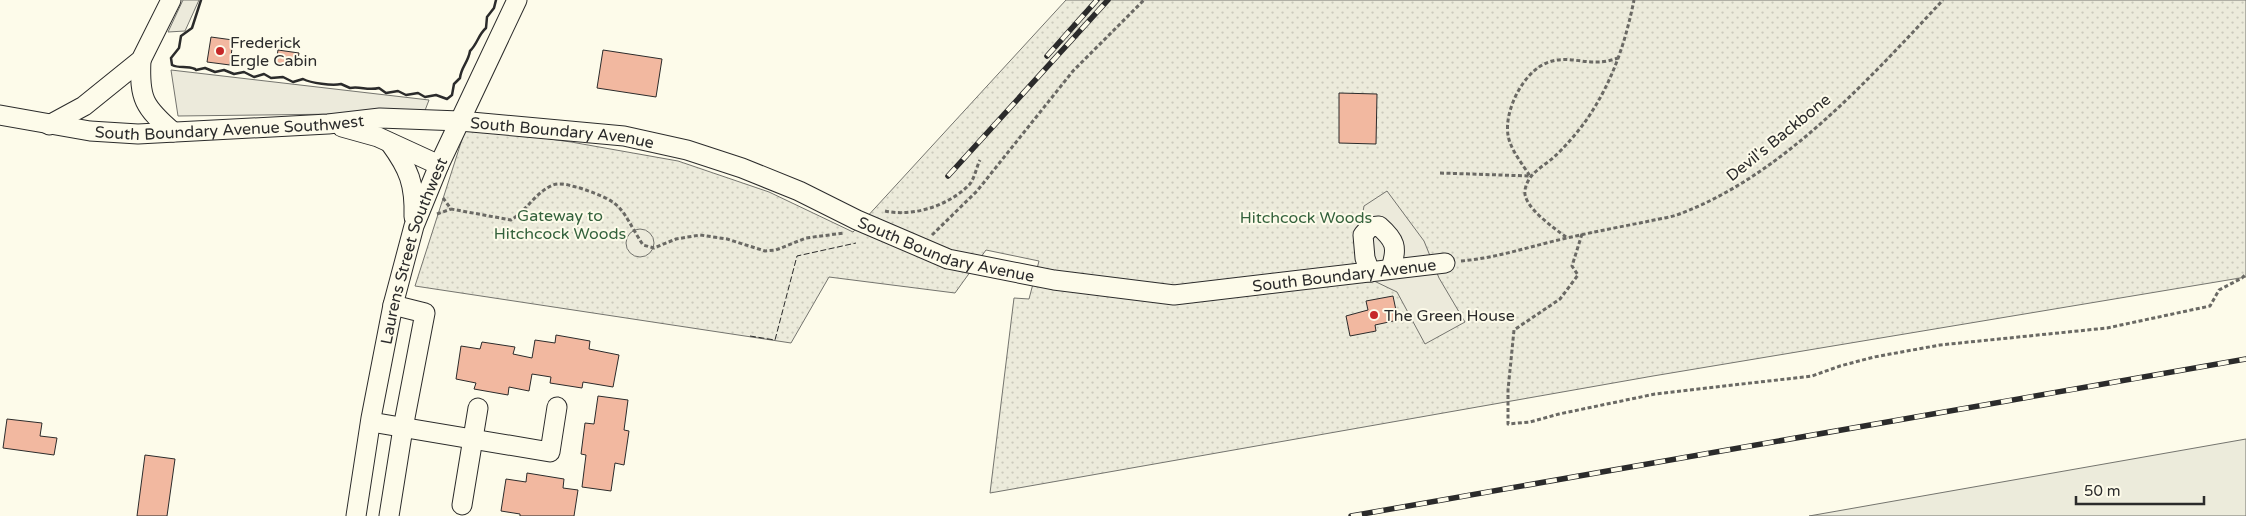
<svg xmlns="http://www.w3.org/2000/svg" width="2246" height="516" font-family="'Varela Round',sans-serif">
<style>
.green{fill:#ecebdb;stroke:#74746e}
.park{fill:url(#park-dots);stroke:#74746e}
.parking{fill:#eceadb;stroke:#74746e}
.building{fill:#f2b8a0;stroke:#2b2b2b}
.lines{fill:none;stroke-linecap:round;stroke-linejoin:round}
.minor-casing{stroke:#2b2b2b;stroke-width:21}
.path{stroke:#6a6964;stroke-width:3;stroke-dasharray:4 2.5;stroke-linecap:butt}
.minor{stroke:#fdfbea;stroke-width:19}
.rail-casing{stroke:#2b2b2b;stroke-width:5.5}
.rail{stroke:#fdfbea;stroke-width:4;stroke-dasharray:11;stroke-linecap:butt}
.fence{stroke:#2b2b2b;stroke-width:1;stroke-dasharray:6 2.5;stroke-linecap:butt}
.wall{stroke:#2b2b2b;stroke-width:2.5}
.poi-dot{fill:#c62828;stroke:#fdfbea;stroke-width:2}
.labels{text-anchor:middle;stroke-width:4;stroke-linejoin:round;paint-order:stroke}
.poi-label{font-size:16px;fill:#2b2b2b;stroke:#fdfbea;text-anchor:start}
.street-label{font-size:16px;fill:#2b2b2b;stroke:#fdfbea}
.park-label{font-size:16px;fill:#34623c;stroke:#fdfbea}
</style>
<defs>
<pattern id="park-dots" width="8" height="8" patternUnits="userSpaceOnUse" patternTransform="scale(1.25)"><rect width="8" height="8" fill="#ecebdb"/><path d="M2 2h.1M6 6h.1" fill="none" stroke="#cbcabc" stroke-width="1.8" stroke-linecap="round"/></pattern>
</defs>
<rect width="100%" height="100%" fill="#fdfbea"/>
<polygon class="green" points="2246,439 2246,516 1809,516"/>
<polygon class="park" points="1066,0 2246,0 2246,277 1653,376 990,493 1014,298 1029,299 1039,261 986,250 955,293 829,277 791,343 415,286 466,127 571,142 678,161 769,192 853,232"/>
<g class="parking">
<polygon points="183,0 199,0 185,31 168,32"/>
<polygon points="171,70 429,100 424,113 178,116"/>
<polygon points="1387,191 1424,241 1439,278 1465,322 1425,344 1397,292 1370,279 1357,245 1364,206"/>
<circle cx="640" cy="243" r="14"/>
</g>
<g class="building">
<polygon points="211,37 233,40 230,65 207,62"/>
<polygon points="278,50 299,53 297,65 276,63"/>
<polygon points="603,50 662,59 656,97 597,88"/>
<polygon points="1339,93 1377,94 1376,144 1339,143"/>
<polygon points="1393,296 1398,320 1375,325 1376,331 1350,336 1346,316 1368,310 1366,301"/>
<polygon points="556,335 590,341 589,349 619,355 613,387 583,382 582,388 550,383 551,377 532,374 529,391 509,387 508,395 474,389 476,383 456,379 461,346 480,349 482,342 515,347 513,354 532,358 535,340 555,343"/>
<polygon points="598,396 628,400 624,430 629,431 624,465 615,463 611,491 582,487 586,455 581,454 585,423 594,424"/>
<polygon points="7,419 42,423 40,436 57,438 54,455 3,448"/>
<polygon points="145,455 175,459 167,516 137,516"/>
<polygon points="527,473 564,479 563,488 578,490 574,516 520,516 520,514 501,511 506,479 526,482"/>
</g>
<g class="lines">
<g class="minor-casing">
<g id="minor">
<path d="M 141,60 C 139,99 144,107 173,132"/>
<path id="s1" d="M 0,115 L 90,131 L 138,134 L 328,124 L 380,118 L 460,121 L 624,136 L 687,150 L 742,168 L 799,191 L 857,220 L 948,259 L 1054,280 L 1174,295 L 1445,263"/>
<polyline points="49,125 84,106 141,60 171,0"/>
<polyline points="342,127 378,137 439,165"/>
<path d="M 390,143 C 409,169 415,184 414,217"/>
<path d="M 1370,272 L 1365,258 L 1363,235 L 1370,227 L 1379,226 C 1395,240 1398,247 1391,268"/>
<polyline points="371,422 550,452 557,407"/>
<polyline points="462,505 478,408"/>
<path id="s2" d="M 356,516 L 371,418 L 393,305 L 414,226 L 439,165 L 517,0"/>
<polyline points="389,516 403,428 425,313 393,305"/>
</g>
</g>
<g class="path">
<path d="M 1440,173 L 1530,176 C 1523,165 1510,149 1508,135 C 1504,110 1524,70 1549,62 C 1566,56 1582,63 1599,62 C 1605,62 1612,60 1618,58"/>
<path d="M 443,198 L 451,209 L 511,220 C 526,211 537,191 553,185 C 562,182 571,186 580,188 C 625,203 619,207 643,245 L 654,248 L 676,239 L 700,235 L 727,239 L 765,251 L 776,250 L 806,238 L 844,233"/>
<path d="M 885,211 C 913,217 948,206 969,185 C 975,178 976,168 980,160"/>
<polyline points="437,214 451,209"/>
<polyline points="1582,234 1572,266 1578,275 1560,299 1514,330 1508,390 1508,424 1530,422 1559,414 1655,394 1812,376 1840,366 1874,357 1940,345 2107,328 2210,306 2219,290 2242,278 2246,274"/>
<polyline points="932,235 977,191 1073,71 1144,0"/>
<path d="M 1566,237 C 1554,228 1522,206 1525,190 C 1528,173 1543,167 1554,157 C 1565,147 1576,134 1585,122 C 1611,85 1625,45 1634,0"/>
<path d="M 1461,261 C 1497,258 1531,246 1567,238 C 1593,232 1619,227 1645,222 C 1657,219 1670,218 1682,213 C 1784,174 1869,79 1943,0"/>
</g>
<use href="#minor" class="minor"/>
<g class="rail-casing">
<g id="rail">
<polyline points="1047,56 1097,0"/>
<polyline points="948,176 1108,0"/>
<polyline points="1351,516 2246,359"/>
</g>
</g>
<use href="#rail" class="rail"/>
<polyline class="fence" points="750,336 775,340 797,256 856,243"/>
<g class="wall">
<path d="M 195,69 C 186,65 180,69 172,65 L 171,58 L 179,48 L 181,36 L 192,28 L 201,0"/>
<path d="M 196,70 L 205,68 L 215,72 L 224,70 L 234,74 L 244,72 L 254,77 L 264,74 L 271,78 L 283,77 L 293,82 L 303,79 C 311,83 332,86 341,84 L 350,88 C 361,86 367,91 379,88 L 386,93 L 398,91 L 406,95 L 418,93 L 425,97 L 436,95 L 447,99 L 452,95 L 454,84 L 460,78 C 461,67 468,63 470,51 C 478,43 478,35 486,28 L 487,17 L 494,8 L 496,0"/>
</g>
</g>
<g class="poi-dot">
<circle cx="220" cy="51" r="5"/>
<circle cx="1374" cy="315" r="5"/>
</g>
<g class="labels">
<g class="poi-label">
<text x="230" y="48">Frederick<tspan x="230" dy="18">Ergle Cabin</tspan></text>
<text x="1384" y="321">The Green House</text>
</g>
<g class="street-label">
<text dy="6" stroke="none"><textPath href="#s1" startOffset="231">South Boundary Avenue Southwest</textPath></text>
<text dy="6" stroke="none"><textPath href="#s1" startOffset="565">South Boundary Avenue</textPath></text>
<text transform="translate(1778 137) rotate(-39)" y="6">Devil's Backbone</text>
<text dy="6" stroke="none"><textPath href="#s1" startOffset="970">South Boundary Avenue</textPath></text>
<text dy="6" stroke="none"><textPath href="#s2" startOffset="272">Laurens Street Southwest</textPath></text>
<text dy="6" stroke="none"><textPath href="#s1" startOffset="1375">South Boundary Avenue</textPath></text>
</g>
<g class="park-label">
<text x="560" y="221">Gateway to<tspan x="560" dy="18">Hitchcock Woods</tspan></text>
<text x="1306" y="223">Hitchcock Woods</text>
</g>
</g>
<path d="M2076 496v8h128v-8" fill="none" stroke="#2b2b2b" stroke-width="2.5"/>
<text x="2084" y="496" font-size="15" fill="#2b2b2b" stroke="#fdfbea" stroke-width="4" paint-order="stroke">50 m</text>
</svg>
